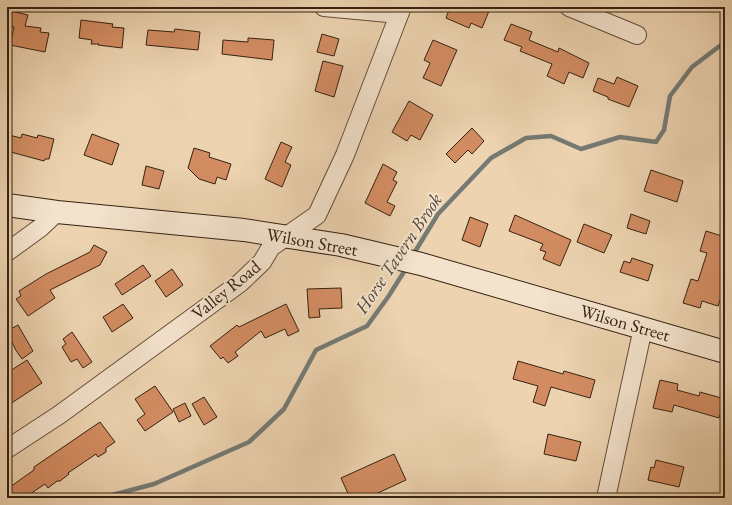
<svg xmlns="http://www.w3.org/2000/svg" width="732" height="505" font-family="'EB Garamond',serif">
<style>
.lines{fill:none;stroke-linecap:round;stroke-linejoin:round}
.stream{stroke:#757a75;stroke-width:4.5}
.building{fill:#d38c62;stroke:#352211}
.minor-casing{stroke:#634e39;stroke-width:20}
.secondary-casing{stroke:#352211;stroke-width:24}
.minor{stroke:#f3e2cc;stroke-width:18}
.secondary{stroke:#f3e2cc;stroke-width:22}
.labels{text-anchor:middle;stroke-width:4;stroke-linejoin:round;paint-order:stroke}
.street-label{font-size:18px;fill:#352211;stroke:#f3e2cc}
.water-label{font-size:19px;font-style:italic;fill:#50463a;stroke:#f3e2cc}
</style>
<rect width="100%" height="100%" fill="#edd3b0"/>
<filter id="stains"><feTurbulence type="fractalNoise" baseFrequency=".005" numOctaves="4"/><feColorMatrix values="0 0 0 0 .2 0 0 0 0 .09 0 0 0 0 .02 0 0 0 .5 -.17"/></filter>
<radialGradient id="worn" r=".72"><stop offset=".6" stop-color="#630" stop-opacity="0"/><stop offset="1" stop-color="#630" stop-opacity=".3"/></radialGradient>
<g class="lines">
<g class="stream">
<polyline points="413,255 438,214 491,158 526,138 551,136 581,149 620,137 656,142 664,130 670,96 692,67 725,42"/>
<polyline points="101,498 154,484 249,442 284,409 316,350 367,326 388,297 407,267"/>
</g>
</g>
<g class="building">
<polygon points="450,7 479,7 489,11 482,28 471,23 469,28 446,18"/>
<polygon points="11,11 28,15 25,26 41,28 40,32 49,33 45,52 10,45 14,27 8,26"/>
<polygon points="81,20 113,24 112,27 124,28 122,48 98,45 99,44 91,44 92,40 79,38"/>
<polygon points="511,24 532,32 529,40 558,52 559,48 589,63 583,78 569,72 564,84 547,76 552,64 520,51 522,47 504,40"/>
<polygon points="175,29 200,32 198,50 146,45 148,30 174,32"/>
<polygon points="322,34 339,39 334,56 317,52"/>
<polygon points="248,38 274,40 272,60 222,54 223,40 248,42"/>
<polygon points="433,40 457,50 441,86 423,78 430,63 424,60"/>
<polygon points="323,61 343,66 334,97 315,91"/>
<polygon points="617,77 638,86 629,107 608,99 608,97 593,91 598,78 614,84"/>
<polygon points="409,101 433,115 420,140 411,135 407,141 392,132"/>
<polygon points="472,128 484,141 472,154 468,150 455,163 446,154"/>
<polygon points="22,134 37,138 38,135 54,139 49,159 45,159 44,161 7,151 7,141 9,135 21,138"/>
<polygon points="92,134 119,144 112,165 84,155"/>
<polygon points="281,142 292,147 285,162 291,165 282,187 265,179"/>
<polygon points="194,148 210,153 209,157 231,164 226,180 217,177 215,184 199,179 188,168"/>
<polygon points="383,164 397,172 393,180 397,182 387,202 395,206 390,216 365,203"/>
<polygon points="146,166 164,171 159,189 142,185"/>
<polygon points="651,170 683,181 677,202 644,191"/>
<polygon points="631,214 650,221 646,234 627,228"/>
<polygon points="515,215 571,240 560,266 543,259 546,252 540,250 543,244 509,231"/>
<polygon points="470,217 488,224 480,247 462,240"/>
<polygon points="584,224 612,235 604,253 577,242"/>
<polygon points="706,231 725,237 725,276 721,289 724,289 718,306 702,301 700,308 683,303 691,279 698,281 707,253 700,251"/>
<polygon points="94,245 107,252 100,265 50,290 55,298 28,316 16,299 21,296 19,291 46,274 90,252"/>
<polygon points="632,258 653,265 648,281 620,272 624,261 630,263"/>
<polygon points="143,265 151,276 122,295 115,284"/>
<polygon points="172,269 183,285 166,297 155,281"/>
<polygon points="341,288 342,308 319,309 320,317 309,318 307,289"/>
<polygon points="123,304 133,318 112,332 103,317"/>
<polygon points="286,304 299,331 288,336 285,329 265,338 261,331 235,352 238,356 228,363 223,357 221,359 210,346 237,325 239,327"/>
<polygon points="18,325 33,351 22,359 15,349 15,348 7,333 7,331"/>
<polygon points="72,332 92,362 83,368 77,359 71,362 62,347 66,344 63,339"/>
<polygon points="27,360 42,383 7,406 7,373"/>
<polygon points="518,361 563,374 564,371 595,380 590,398 551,387 545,406 533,402 538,386 513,379"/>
<polygon points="660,380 678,384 677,390 699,396 700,392 725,399 719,418 674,405 672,412 653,408"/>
<polygon points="155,386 173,412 145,431 137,420 145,414 135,399"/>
<polygon points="204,397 217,417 204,425 192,404"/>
<polygon points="185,403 191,416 179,422 173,409"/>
<polygon points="100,422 115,442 106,448 106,452 98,457 96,454 68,473 69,474 60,481 57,481 48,488 45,484 24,498 7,498 7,489 34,470 34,467"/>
<polygon points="548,434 581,442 576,461 544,454"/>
<polygon points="394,454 406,480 367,498 350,498 341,478"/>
<polygon points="656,460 684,467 679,487 648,480 651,467 654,468"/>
</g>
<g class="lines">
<g class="minor-casing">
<g id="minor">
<polyline points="324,7 399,14"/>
<polyline points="569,7 637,35"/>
<polyline points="7,252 40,228 57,212"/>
<polyline points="7,449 59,415 240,283 262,262 271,247 317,215 345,155 402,7"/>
<polyline points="606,498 643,328"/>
</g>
</g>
<g class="secondary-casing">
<polyline id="secondary" points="7,205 57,212 244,230 341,245 421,264 725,352"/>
</g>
<use href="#minor" class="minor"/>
<use href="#secondary" class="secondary"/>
</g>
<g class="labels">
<g class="street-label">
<text transform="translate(312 242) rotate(10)" y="6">Wilson Street</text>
<text transform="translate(226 290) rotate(-39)" y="6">Valley Road</text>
<text transform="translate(625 323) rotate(16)" y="6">Wilson Street</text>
</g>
<g class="water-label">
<text transform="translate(398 253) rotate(-56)" y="7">Horse Tavern Brook</text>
</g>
</g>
<rect width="732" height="505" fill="none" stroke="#edd3b0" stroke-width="24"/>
<rect x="8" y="8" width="716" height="489" fill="none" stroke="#352211" stroke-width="2"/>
<rect x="12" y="12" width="708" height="481" fill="none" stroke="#352211"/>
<rect width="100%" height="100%" filter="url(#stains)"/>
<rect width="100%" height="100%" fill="url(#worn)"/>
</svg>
